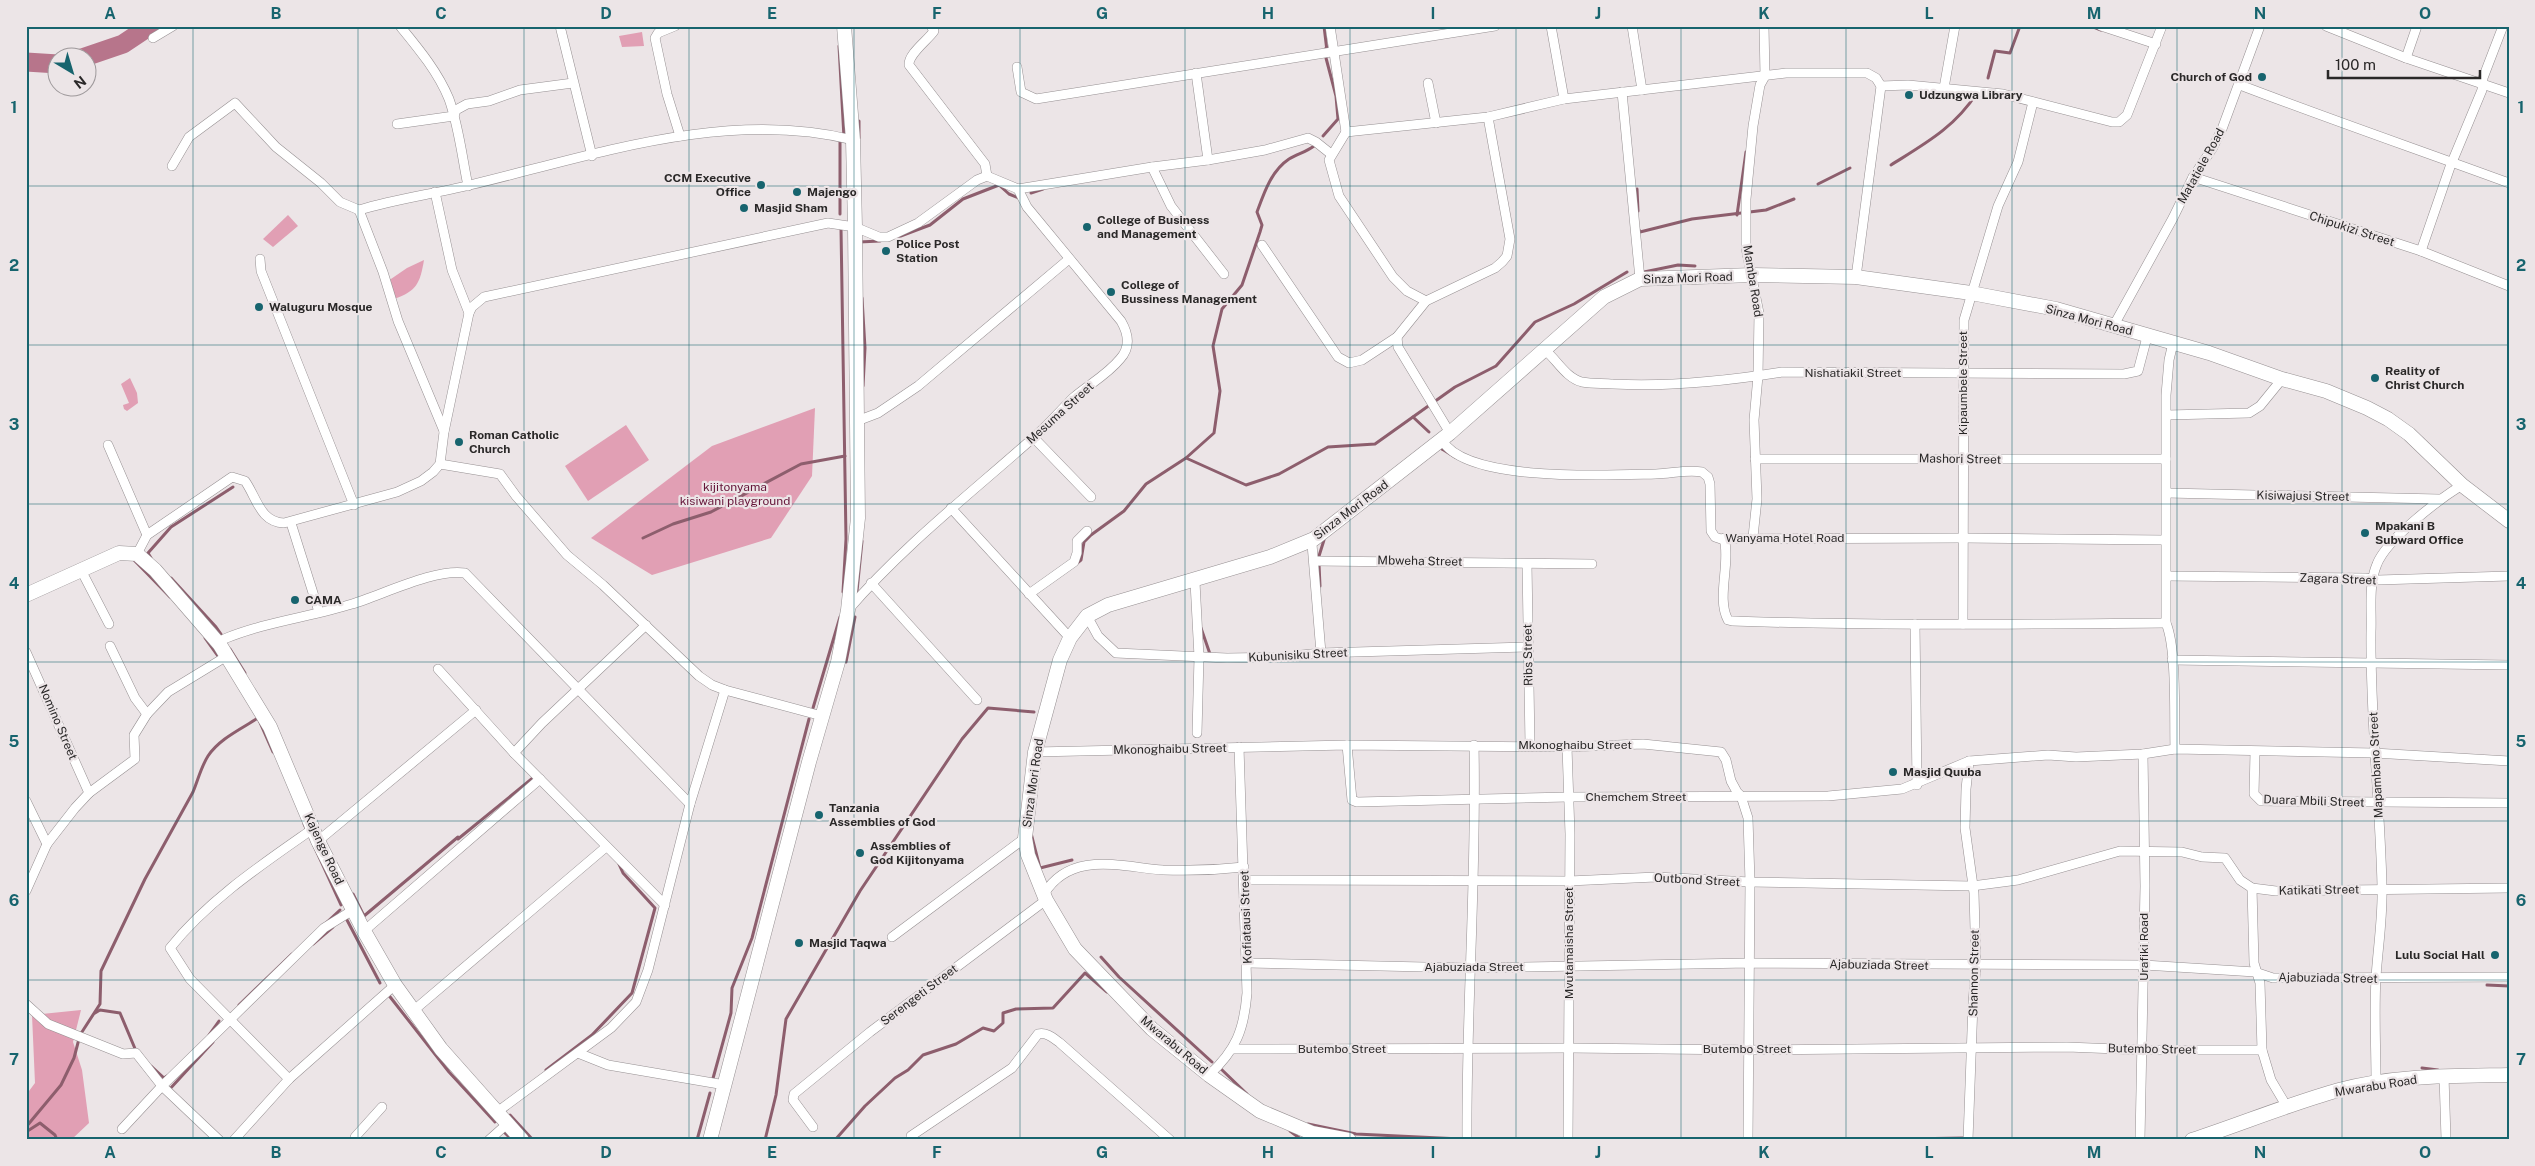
<svg xmlns="http://www.w3.org/2000/svg" width="2535" height="1166" font-family="'Public Sans',sans-serif">
<style>
.green{fill:#e19fb4}
.lines{fill:none;stroke-linecap:round;stroke-linejoin:round}
.stream{stroke:#8d5e6d;stroke-width:3}
.river{stroke:#b7758b;stroke-width:19}
.street-casing{stroke:#969092;stroke-width:10}
.secondary-casing{stroke:#969092;stroke-width:15}
.street{stroke:#fff;stroke-width:9}
.secondary{stroke:#fff;stroke-width:14}
.grid{fill:none;stroke:#17646e;stroke-width:1;stroke-opacity:0.55}
.poi-dot{fill:#17646e;stroke:#ece5e7;stroke-width:2}
.labels{text-anchor:middle;stroke-width:4.5;stroke-linejoin:round;paint-order:stroke}
.poi-label{font-size:12px;font-weight:bold;fill:#2a2828;stroke:#ece5e7;text-anchor:start}
.street-label{font-size:12px;fill:#2a2828;stroke:#ece5e7}
.park-label{font-size:12px;fill:#651539;stroke:#ece5e7}
.neatline{fill:none;stroke:#17646e;stroke-width:2}
.grid-label{font-size:16px;text-anchor:middle;font-weight:bold;fill:#17646e}
</style>
<rect width="100%" height="100%" fill="#ece5e7"/>
<g class="green">
<polygon points="642,32 644,46 622,47 619,36"/>
<polygon points="288,215 298,226 273,247 263,239"/>
<path d="M 424,260 C 420,283 417,291 394,299 L 388,281 L 407,268 Z"/>
<polygon points="130,378 137,393 138,403 127,411 124,409 123,405 129,403 121,384"/>
<polygon points="815,408 812,476 771,538 652,575 591,538 712,446"/>
<polygon points="626,425 649,460 588,501 565,466"/>
<polygon points="81,1010 73,1042 82,1070 89,1123 71,1140 26,1140 26,1095 35,1083 32,1015"/>
</g>
<g class="lines">
<g class="stream">
<polyline points="1324,26 1327,51 1326,48"/>
<polyline points="2091,26 2101,30"/>
<polyline points="839,46 844,138 840,141 840,214"/>
<polyline points="1988,78 1995,51 2010,53 2020,26"/>
<polyline points="859,121 859,138"/>
<polyline points="1323,136 1338,119 1336,96 1326,58"/>
<path d="M 1891,165 C 1926,143 1954,128 1977,93"/>
<polyline points="1818,184 1850,168"/>
<polyline points="1637,189 1638,211"/>
<polyline points="1031,193 1043,189"/>
<polyline points="1737,215 1746,152"/>
<polyline points="841,228 846,539 843,592"/>
<polyline points="1639,230 1640,232 1692,219 1766,210 1794,199"/>
<polyline points="898,237 930,225 963,199 999,185 1009,194 1021,199"/>
<polyline points="859,242 880,241"/>
<polyline points="1644,272 1678,265 1695,266"/>
<polyline points="862,298 865,348 863,386"/>
<polyline points="1413,417 1429,432"/>
<polyline points="1442,449 1455,457"/>
<path d="M 1186,458 L 1214,433 L 1220,391 L 1213,346 L 1222,309 L 1242,285 L 1260,232 L 1262,225 L 1257,212 C 1264,193 1271,171 1289,159 C 1297,154 1306,152 1314,146"/>
<polyline points="643,538 673,524 711,512 801,464 845,456"/>
<polyline points="1319,556 1324,540"/>
<polyline points="151,558 148,553 171,527 233,487"/>
<polyline points="134,560 170,597"/>
<polyline points="1076,564 1081,560 1084,542 1091,535 1124,511 1146,484 1186,458 1246,485 1279,474 1328,447 1375,444 1455,387 1496,366 1535,322 1574,304 1627,272"/>
<polyline points="1319,564 1320,586"/>
<polyline points="171,578 216,627 223,637"/>
<polyline points="857,591 862,541"/>
<polyline points="1201,628 1210,654"/>
<polyline points="205,638 220,659"/>
<polyline points="230,649 245,673"/>
<polyline points="846,662 855,617"/>
<polyline points="813,708 840,617"/>
<polyline points="304,824 341,905"/>
<polyline points="1031,833 1040,868 1072,860"/>
<polyline points="458,839 534,777"/>
<polyline points="353,894 364,916 458,837"/>
<polyline points="347,920 380,983"/>
<polyline points="326,923 340,910"/>
<polyline points="313,944 333,927"/>
<polyline points="1101,957 1119,977 1212,1062"/>
<polyline points="2487,985 2509,986"/>
<polyline points="387,993 449,1072 495,1122"/>
<polyline points="239,1005 292,954"/>
<polyline points="95,1013 100,1010 120,1013 136,1051"/>
<polyline points="209,1035 219,1021"/>
<polyline points="151,1066 164,1078 167,1076"/>
<polyline points="1220,1068 1247,1094"/>
<polyline points="2422,1068 2438,1070"/>
<polyline points="546,1070 592,1035 632,993 655,908 623,873 618,862"/>
<polyline points="712,1082 731,1013 732,988 752,938 809,719"/>
<polyline points="168,1091 213,1042"/>
<polyline points="510,1115 533,1140"/>
<polyline points="1308,1124 1356,1134 1461,1139"/>
<path d="M 26,1127 L 61,1085 L 74,1058 L 80,1035 L 100,1004 L 101,971 L 145,879 L 193,792 C 198,780 201,767 208,756 C 219,739 241,729 258,718 L 273,752"/>
<polyline points="502,1130 512,1140"/>
<polyline points="1290,1131 1302,1140"/>
<polyline points="26,1132 40,1123 55,1135 57,1140"/>
<polyline points="1474,1139 1505,1140"/>
<polyline points="697,1140 710,1093"/>
<polyline points="765,1140 776,1095 786,1019 860,891 962,739 988,708 1034,712"/>
<polyline points="835,1140 865,1106 895,1078 908,1070 923,1055 956,1044 983,1028 994,1031 1003,1023 1003,1013 1016,1009 1053,1008 1085,973 1107,992"/>
<polyline points="1842,1140 1965,1138"/>
</g>
<g class="river">
<polyline points="82,58 123,44 150,26"/>
<polyline points="26,62 58,64"/>
</g>
<g class="street-casing">
<g id="street">
<path d="M 400,26 C 418,48 438,72 449,99 C 459,127 462,157 468,186"/>
<polyline points="560,26 592,156"/>
<polyline points="675,26 658,33 655,38 667,94 680,136"/>
<path d="M 931,26 L 934,31 C 928,40 908,54 909,65 L 985,164 L 987,176"/>
<polyline points="1330,26 1346,132"/>
<polyline points="1551,26 1564,99"/>
<polyline points="1632,26 1642,90"/>
<polyline points="2101,26 2156,44"/>
<polyline points="2326,26 2406,58 2509,93"/>
<polyline points="153,38 173,26"/>
<polyline points="2406,58 2417,26"/>
<polyline points="1017,67 1021,92 1036,99 1495,26"/>
<polyline points="1196,73 1208,160"/>
<polyline points="1428,83 1436,123"/>
<path d="M 2240,85 C 2329,119 2419,150 2509,183"/>
<polyline points="1881,86 1908,85 2003,94 2112,122 2119,122 2127,115 2162,26"/>
<polyline points="1944,88 1955,26"/>
<polyline points="1622,92 1640,279"/>
<polyline points="397,124 454,116 456,110 467,104 489,101 520,90 573,83"/>
<polyline points="1346,132 1488,117 1564,99 1786,73 1867,73 1876,78 1881,86 1856,277"/>
<polyline points="1346,132 1329,160 1339,196 1393,277 1407,291 1426,301"/>
<path d="M 172,166 L 189,137 L 235,103 L 276,147 L 321,183 L 340,202 L 359,210 C 396,199 433,194 470,185 C 591,156 727,108 853,140"/>
<polyline points="1152,167 1171,206 1224,274"/>
<polyline points="2193,177 2421,251 2509,286"/>
<polyline points="435,192 452,270 469,313"/>
<polyline points="359,210 383,272 398,321 444,431"/>
<polyline points="1262,245 1338,357 1349,363 1362,360 1397,337 1426,301 1495,268 1502,262 1507,256 1510,239 1488,117"/>
<polyline points="2421,251 2450,167 2482,90 2483,78 2503,26"/>
<polyline points="260,259 261,271 354,505"/>
<polyline points="2114,325 2173,218 2193,177 2212,149 2222,129 2260,26"/>
<polyline points="1397,337 1398,347 1450,433"/>
<path d="M 2173,343 L 2169,360 L 2166,395 L 2166,623 C 2177,649 2174,718 2175,749"/>
<path d="M 1545,350 C 1557,360 1566,378 1582,382 C 1592,384 1604,383 1613,384 C 1670,387 1726,381 1782,372 L 2124,374 L 2138,371 L 2147,337"/>
<polyline points="2167,415 2249,413 2260,406 2282,379"/>
<polyline points="857,421 878,413 918,386 1069,259"/>
<polyline points="1033,437 1091,497"/>
<path d="M 1442,440 C 1466,483 1610,475 1656,474 C 1670,474 1687,469 1702,472 L 1708,477 L 1710,484 L 1711,531 L 1715,537 L 1721,539 L 1963,538 L 2165,540"/>
<polyline points="108,445 147,535"/>
<polyline points="1755,459 2166,459"/>
<polyline points="440,464 500,474 516,496 567,555 603,585 699,676 712,685 725,690 822,716"/>
<polyline points="2167,493 2439,499"/>
<polyline points="951,508 1070,638"/>
<polyline points="291,523 319,612"/>
<polyline points="1753,537 1757,499 1754,420 1758,376 1759,313 1746,248 1746,199 1753,126 1760,85 1765,76 1764,26"/>
<path d="M 1724,538 C 1731,563 1716,598 1728,620 L 1732,621 C 1876,626 2021,624 2166,623"/>
<polyline points="1314,539 1312,544 1321,653"/>
<path d="M 137,554 L 147,535 L 232,477 L 245,481 C 257,498 260,522 284,523 L 397,492 L 421,481 L 433,472 L 440,464 L 444,432 L 469,313 L 472,307 L 484,297 L 828,223 L 855,227 L 879,237 L 888,237 L 918,223 L 977,180 L 987,176 L 1018,189 L 1152,167 L 1208,160 L 1265,150 L 1308,138 L 1316,142 L 1331,154"/>
<polyline points="1314,561 1592,564"/>
<polyline points="1527,564 1530,745"/>
<polyline points="81,570 109,624"/>
<polyline points="2167,576 2365,578 2378,580 2509,576"/>
<polyline points="1192,579 1195,582 1199,657 1197,733"/>
<polyline points="871,583 977,700"/>
<polyline points="1029,594 1074,562 1077,553 1077,541 1087,531"/>
<path d="M 848,610 C 903,546 970,494 1033,438 C 1047,426 1060,411 1073,398 C 1088,385 1107,375 1120,359 C 1131,347 1128,333 1121,321 L 1027,207 L 1018,189"/>
<polyline points="1087,616 1098,636 1116,653 1227,658 1282,657 1321,653 1527,647"/>
<polyline points="1915,624 1917,785"/>
<polyline points="1963,624 1964,320 1998,206 2018,162 2033,102"/>
<path d="M 220,645 L 224,639 C 265,622 310,617 352,604 C 382,595 436,568 465,573 L 690,804"/>
<polyline points="110,646 135,698 147,714"/>
<polyline points="26,652 89,793"/>
<polyline points="2172,660 2509,665"/>
<polyline points="438,669 514,753 665,905"/>
<polyline points="1347,745 1352,800 1357,802 1568,797 1828,796 1902,789 1969,761 2048,755 2076,757 2143,754 2175,749 2374,753 2509,761"/>
<polyline points="1567,747 1570,834 1568,1140"/>
<polyline points="1035,752 1347,745 1567,747 1643,744 1721,752 1726,760 1731,781 1737,792 1741,796 1748,818 1750,882 1748,1140"/>
<polyline points="2255,752 2254,794 2261,801 2509,803"/>
<polyline points="514,753 542,723 646,625"/>
<polyline points="26,801 47,844"/>
<polyline points="318,841 476,710"/>
<polyline points="1244,880 1569,881 1656,877 1750,882 1972,886 2018,880 2120,851 2182,852 2202,857 2225,858 2240,880 2252,888 2276,891 2509,888"/>
<polyline points="2252,888 2254,963 2260,983 2262,1050 2271,1080 2287,1107"/>
<polyline points="26,891 47,844 75,808 89,793 135,759 134,735 147,714 168,692 227,656"/>
<path d="M 1044,894 C 1071,850 1121,867 1163,870 C 1191,871 1217,870 1244,867"/>
<polyline points="364,931 540,779"/>
<polyline points="892,937 1025,838"/>
<polyline points="1248,963 1469,968 1750,963 2144,965 2255,972 2273,978 2509,977"/>
<polyline points="26,1004 48,1024 123,1054 136,1053 162,1086 219,1140"/>
<polyline points="413,1011 606,847"/>
<polyline points="1233,1049 1569,1048 1749,1050 2067,1047 2142,1050 2262,1050"/>
<polyline points="578,1053 608,1065 725,1085"/>
<path d="M 1209,1075 C 1236,1050 1244,1030 1247,993 L 1239,747"/>
<polyline points="2444,1076 2446,1139"/>
<path d="M 289,1079 L 190,979 L 170,948 C 208,900 264,863 314,828"/>
<path d="M 2376,1083 C 2376,1048 2374,1012 2376,977 C 2378,947 2383,916 2382,886 C 2380,801 2370,717 2371,632 C 2372,611 2368,585 2377,564 C 2387,539 2438,500 2462,485"/>
<polyline points="497,1112 611,1028 636,1002 648,970 690,804 725,690"/>
<polyline points="813,1127 793,1100 794,1094 870,1032 1046,900"/>
<polyline points="122,1129 162,1086 324,928 353,910"/>
<polyline points="355,1137 382,1107"/>
<polyline points="234,1140 289,1079 395,985"/>
<polyline points="489,1140 507,1124"/>
<path d="M 911,1140 L 911,1136 L 1012,1068 L 1038,1034 C 1047,1032 1053,1038 1060,1043 L 1170,1140"/>
<path d="M 1467,1140 C 1466,1008 1477,877 1474,745"/>
<polyline points="1968,1140 1973,1003 1976,966 1974,893 1965,828 1966,789 1969,761"/>
<polyline points="2140,1140 2145,886 2143,754"/>
</g>
</g>
<g class="secondary-casing">
<g id="secondary">
<polyline points="26,595 119,553 137,554 155,570 220,645 270,727 318,841 364,931 395,985 441,1049 522,1140"/>
<polyline points="710,1140 809,762 838,662 848,610 858,518 855,227 853,140 844,26"/>
<polyline points="1349,1140 1312,1133 1260,1111 1209,1075 1152,1029 1075,949 1046,900 1028,855 1025,838 1035,752 1060,660 1070,638 1087,616 1108,605 1270,557 1314,539 1450,433 1604,297 1640,279 1752,275 1856,277 1971,293 2056,309 2209,353 2282,379 2326,391 2367,408 2388,419 2409,434 2462,485 2509,521"/>
<path d="M 2192,1140 C 2241,1124 2289,1104 2339,1090 C 2394,1075 2453,1076 2509,1075"/>
</g>
</g>
<use href="#street" class="street"/>
<use href="#secondary" class="secondary"/>
</g>
<path class="grid" d="M 193,26 L 193,1140M 358,26 L 358,1140M 524,26 L 524,1140M 689,26 L 689,1140M 854,26 L 854,1140M 1020,26 L 1020,1140M 1185,26 L 1185,1140M 1350,26 L 1350,1140M 1516,26 L 1516,1140M 1681,26 L 1681,1140M 1846,26 L 1846,1140M 2012,26 L 2012,1140M 2177,26 L 2177,1140M 2342,26 L 2342,1140M 26,186 L 2509,186M 26,345 L 2509,345M 26,504 L 2509,504M 26,662 L 2509,662M 26,821 L 2509,821M 26,980 L 2509,980"/>
<g class="poi-dot">
<circle cx="2262" cy="77" r="5"/>
<circle cx="1909" cy="95" r="5"/>
<circle cx="761" cy="185" r="5"/>
<circle cx="797" cy="192" r="5"/>
<circle cx="744" cy="208" r="5"/>
<circle cx="1087" cy="227" r="5"/>
<circle cx="886" cy="251" r="5"/>
<circle cx="1111" cy="292" r="5"/>
<circle cx="259" cy="307" r="5"/>
<circle cx="2375" cy="378" r="5"/>
<circle cx="459" cy="442" r="5"/>
<circle cx="2365" cy="533" r="5"/>
<circle cx="295" cy="600" r="5"/>
<circle cx="1893" cy="772" r="5"/>
<circle cx="819" cy="815" r="5"/>
<circle cx="860" cy="853" r="5"/>
<circle cx="799" cy="943" r="5"/>
<circle cx="2495" cy="955" r="5"/>
</g>
<g class="labels">
<g class="poi-label">
<text x="2252" y="81" text-anchor="end">Church of God</text>
<text x="1919" y="99">Udzungwa Library</text>
<text x="751" y="182" text-anchor="end">CCM Executive<tspan x="751" dy="14">Office</tspan></text>
<text x="807" y="196">Majengo</text>
<text x="754" y="212">Masjid Sham</text>
<text x="1097" y="224">College of Business<tspan x="1097" dy="14">and Management</tspan></text>
<text x="896" y="248">Police Post<tspan x="896" dy="14">Station</tspan></text>
<text x="1121" y="289">College of<tspan x="1121" dy="14">Bussiness Management</tspan></text>
<text x="269" y="311">Waluguru Mosque</text>
<text x="2385" y="375">Reality of<tspan x="2385" dy="14">Christ Church</tspan></text>
<text x="469" y="439">Roman Catholic<tspan x="469" dy="14">Church</tspan></text>
<text x="2375" y="530">Mpakani B<tspan x="2375" dy="14">Subward Office</tspan></text>
<text x="305" y="604">CAMA</text>
<text x="1903" y="776">Masjid Quuba</text>
<text x="829" y="812">Tanzania<tspan x="829" dy="14">Assemblies of God</tspan></text>
<text x="870" y="850">Assemblies of<tspan x="870" dy="14">God Kijitonyama</tspan></text>
<text x="809" y="947">Masjid Taqwa</text>
<text x="2485" y="959" text-anchor="end">Lulu Social Hall</text>
</g>
<g class="street-label">
<text transform="translate(2201 166) rotate(-61)" y="4">Matatiele Road</text>
<text transform="translate(2352 229) rotate(18)" y="4">Chipukizi Street</text>
<text transform="translate(1688 278) rotate(-2)" y="4">Sinza Mori Road</text>
<text transform="translate(1753 281) rotate(81)" y="4">Mamba Road</text>
<text transform="translate(2089 320) rotate(15)" y="4">Sinza Mori Road</text>
<text x="1853" y="377">Nishatiakil Street</text>
<text transform="translate(1963 383) rotate(-90)" y="4">Kipaumbele Street</text>
<text transform="translate(1060 413) rotate(-42)" y="4">Mesuma Street</text>
<text transform="translate(1960 459) rotate(1)" y="4">Mashori Street</text>
<text transform="translate(2303 496) rotate(1)" y="4">Kisiwajusi Street</text>
<text transform="translate(1351 510) rotate(-37)" y="4">Sinza Mori Road</text>
<text x="1785" y="542">Wanyama Hotel Road</text>
<text transform="translate(1420 561) rotate(1)" y="4">Mbweha Street</text>
<text transform="translate(2338 579) rotate(2)" y="4">Zagara Street</text>
<text transform="translate(1298 655) rotate(-3)" y="4">Kubunisiku Street</text>
<text transform="translate(1528 655) rotate(-91)" y="4">Ribs Street</text>
<text transform="translate(58 722) rotate(67)" y="4">Nomino Street</text>
<text x="1575" y="749">Mkonoghaibu Street</text>
<text transform="translate(1170 749) rotate(-1)" y="4">Mkonoghaibu Street</text>
<text transform="translate(2376 765) rotate(-93)" y="4">Mapambano Street</text>
<text transform="translate(1033 783) rotate(-82)" y="4">Sinza Mori Road</text>
<text x="1636" y="801">Chemchem Street</text>
<text transform="translate(2314 801) rotate(2)" y="4">Duara Mbili Street</text>
<text transform="translate(324 849) rotate(65)" y="4">Kajenge Road</text>
<text transform="translate(1697 880) rotate(3)" y="4">Outbond Street</text>
<text transform="translate(2319 890) rotate(-1)" y="4">Katikati Street</text>
<text transform="translate(1246 917) rotate(-92)" y="4">Kofiatausi Street</text>
<text transform="translate(1569 943) rotate(-90)" y="4">Mvutamaisha Street</text>
<text transform="translate(2144 947) rotate(-90)" y="4">Urafiki Road</text>
<text transform="translate(1879 965) rotate(1)" y="4">Ajabuziada Street</text>
<text x="1474" y="971">Ajabuziada Street</text>
<text transform="translate(1974 973) rotate(-89)" y="4">Shannon Street</text>
<text transform="translate(2328 978) rotate(1)" y="4">Ajabuziada Street</text>
<text transform="translate(919 995) rotate(-37)" y="4">Serengeti Street</text>
<text transform="translate(1174 1045) rotate(40)" y="4">Mwarabu Road</text>
<text x="1342" y="1053">Butembo Street</text>
<text x="1747" y="1053">Butembo Street</text>
<text transform="translate(2152 1049) rotate(1)" y="4">Butembo Street</text>
<text transform="translate(2376 1086) rotate(-9)" y="4">Mwarabu Road</text>
</g>
<g class="park-label">
<text x="735" y="491">kijitonyama<tspan x="735" dy="14">kisiwani playground</tspan></text>
</g>
</g>
<rect width="2535" height="1166" fill="none" stroke="#ece5e7" stroke-width="55"/>
<g transform="translate(72 72) rotate(142)"><circle r="24" fill="#ece5e7" stroke="#9e999b"/>
<path d="M0-4L9 19L0 12L-9 19Z" fill="#17646e"/>
<text y="-8" font-size="14" font-weight="bold" text-anchor="middle" fill="#2a2828">N</text>
</g>
<path d="M2328 70v8h152v-8" fill="none" stroke="#2a2828" stroke-width="2.5"/>
<text x="2335" y="70" font-size="15" fill="#2a2828" stroke="#ece5e7" stroke-width="4" paint-order="stroke">100 m</text>
<rect x="28" y="28" width="2480" height="1110" class="neatline"/>
<g class="grid-label">
<text x="110" y="19">A</text>
<text x="276" y="19">B</text>
<text x="441" y="19">C</text>
<text x="606" y="19">D</text>
<text x="772" y="19">E</text>
<text x="937" y="19">F</text>
<text x="1102" y="19">G</text>
<text x="1268" y="19">H</text>
<text x="1433" y="19">I</text>
<text x="1598" y="19">J</text>
<text x="1764" y="19">K</text>
<text x="1929" y="19">L</text>
<text x="2094" y="19">M</text>
<text x="2260" y="19">N</text>
<text x="2425" y="19">O</text>
<text x="14" y="113">1</text>
<text x="2521" y="113">1</text>
<text x="14" y="271">2</text>
<text x="2521" y="271">2</text>
<text x="14" y="430">3</text>
<text x="2521" y="430">3</text>
<text x="14" y="589">4</text>
<text x="2521" y="589">4</text>
<text x="14" y="747">5</text>
<text x="2521" y="747">5</text>
<text x="14" y="906">6</text>
<text x="2521" y="906">6</text>
<text x="14" y="1065">7</text>
<text x="2521" y="1065">7</text>
<text x="110" y="1158">A</text>
<text x="276" y="1158">B</text>
<text x="441" y="1158">C</text>
<text x="606" y="1158">D</text>
<text x="772" y="1158">E</text>
<text x="937" y="1158">F</text>
<text x="1102" y="1158">G</text>
<text x="1268" y="1158">H</text>
<text x="1433" y="1158">I</text>
<text x="1598" y="1158">J</text>
<text x="1764" y="1158">K</text>
<text x="1929" y="1158">L</text>
<text x="2094" y="1158">M</text>
<text x="2260" y="1158">N</text>
<text x="2425" y="1158">O</text>
</g>
</svg>
